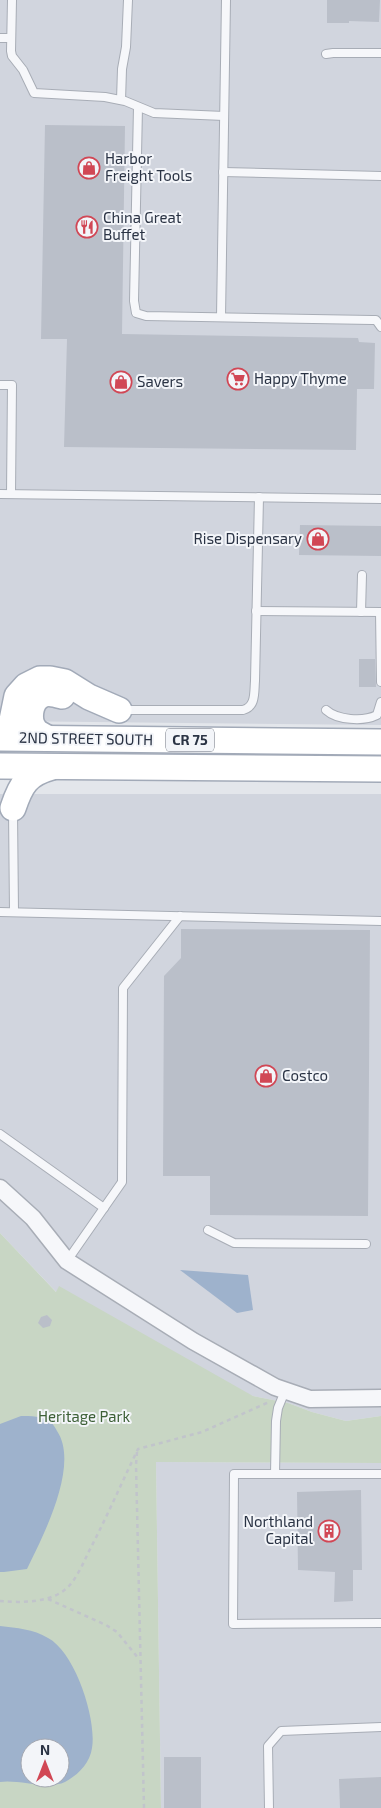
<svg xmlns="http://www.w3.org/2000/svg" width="381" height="1808" font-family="'Exo 2',sans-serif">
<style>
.built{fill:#d1d5de}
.green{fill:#c8d6c4;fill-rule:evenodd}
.water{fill:#9eb2cc;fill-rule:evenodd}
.building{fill:#babfc9}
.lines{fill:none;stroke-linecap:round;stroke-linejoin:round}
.lane-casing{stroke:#a8adb6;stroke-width:10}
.street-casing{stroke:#a8adb6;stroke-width:19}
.primary-casing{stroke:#a2aab8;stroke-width:28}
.path{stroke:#c1c4cb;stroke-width:2.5;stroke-dasharray:4 4;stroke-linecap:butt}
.lane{stroke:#f6f7fa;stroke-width:8}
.street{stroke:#f6f7fa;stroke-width:16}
.primary{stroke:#fff;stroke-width:25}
.labels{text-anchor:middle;stroke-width:4;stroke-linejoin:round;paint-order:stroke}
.shield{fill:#f3f5f9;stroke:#666d7a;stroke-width:1}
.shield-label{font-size:14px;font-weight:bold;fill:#2a3344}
.poi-label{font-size:15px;fill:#2a3344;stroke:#f3f5f9;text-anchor:start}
.street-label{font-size:15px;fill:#2a3344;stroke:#f3f5f9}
.park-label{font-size:15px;fill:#3d6037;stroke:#f3f5f9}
</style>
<rect width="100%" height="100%" fill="#e3e6eb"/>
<g class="built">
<polygon points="0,0 381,0 381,725 0,721"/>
<polygon points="0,794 381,794 381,1416 346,1421 312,1412 288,1403 208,1387 84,1321 0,1233"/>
<polygon points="156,1462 381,1463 381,1808 161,1808"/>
</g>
<path class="green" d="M 0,1233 L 56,1292 L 59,1286 L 253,1396 L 288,1403 L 312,1412 L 346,1421 L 381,1416 L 381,1463 L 156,1462 L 161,1808 L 0,1808 ZM 30,1748 L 60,1748 L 60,1778 L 30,1778 Z"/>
<g class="water">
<polygon points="180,1270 248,1275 253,1310 237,1313"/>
<path d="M 21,1416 C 30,1416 43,1416 51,1422 C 53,1424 56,1429 57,1431 C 80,1465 43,1536 27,1569 L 4,1572 L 0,1572 L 0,1424 Z"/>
<path d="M 0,1626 C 17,1628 33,1629 48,1638 C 75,1652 97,1719 92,1748 C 90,1763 78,1775 65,1782 C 48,1790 18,1779 0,1782 ZM 30,1748 L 60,1748 L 60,1778 L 30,1778 Z"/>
</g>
<g class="building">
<polygon points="327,0 380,0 379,22 349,21 349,23 327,23"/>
<polygon points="45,125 125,126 122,334 358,338 359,342 375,343 374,389 357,389 356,450 64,447 67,339 41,339"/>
<polygon points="300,525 381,526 381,556 299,555"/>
<polygon points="359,659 375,659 376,687 359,687"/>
<polygon points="181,929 370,930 368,1216 210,1215 210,1176 163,1176 164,976 181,958"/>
<polygon points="47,1315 52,1320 50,1326 43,1328 38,1323 41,1317"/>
<polygon points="361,1490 362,1570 353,1570 353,1601 334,1602 335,1572 298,1570 297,1492"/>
<rect x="164" y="1757" width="37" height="51"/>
<polygon points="381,1777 381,1808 340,1808 339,1779"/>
</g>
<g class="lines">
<g class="lane-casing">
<g id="lane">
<polyline points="12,0 11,51 12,56 23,70 34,93 105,97 125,101 154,113 224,116"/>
<polyline points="0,38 11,38"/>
<polyline points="326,54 333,53 381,53"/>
<polyline points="121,100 122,69 126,47 128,0"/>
<polyline points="138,107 134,301 136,313 146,316 372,320 376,320 381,327"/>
<polyline points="223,172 381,176"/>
<polyline points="221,317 226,0"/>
<polyline points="0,385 12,385 11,494"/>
<polyline points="0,494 381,499"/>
<polyline points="256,611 381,612"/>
<polyline points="361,612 362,575"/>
<polyline points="380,612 381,682"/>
<path d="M 121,710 L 243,710 C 256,707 254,692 255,681 L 259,497"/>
<path d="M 326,710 C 337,720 363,722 377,715 L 381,702"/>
<polyline points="13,811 14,912"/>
<polyline points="0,912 381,921"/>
<polyline points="0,1134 104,1208"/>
<polyline points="208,1230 234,1243 366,1244"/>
<polyline points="67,1261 122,1182 123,988 180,916"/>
<polyline points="275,1474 276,1421 278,1408 285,1391"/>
<polyline points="381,1474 234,1474 233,1624 381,1623"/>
<polyline points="269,1808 268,1746 281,1731 381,1727"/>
</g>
</g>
<g class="street-casing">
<polyline id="street" points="0,1188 33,1218 67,1261 193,1341 275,1387 310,1399 381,1398"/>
</g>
<g class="primary-casing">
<g id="primary">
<polyline points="0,737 10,730 17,696 26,686 40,679 50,679 65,682 89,697 119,710"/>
<polyline points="0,738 381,742"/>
<path d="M 47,738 C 44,736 39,734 36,731 C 27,722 29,701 42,695 C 48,692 55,694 62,696"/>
<polyline points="0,766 381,769"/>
<path d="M 13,808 C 21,784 27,774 52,767"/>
</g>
</g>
<g class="path">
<polyline points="137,1452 136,1465 144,1808"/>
<polyline points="48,1599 106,1625 117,1632 139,1659"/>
<path d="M 0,1601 C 22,1603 53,1603 69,1586 C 77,1577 83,1564 88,1553 C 106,1519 121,1484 138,1449 L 202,1432 L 269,1402"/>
</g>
<use href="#lane" class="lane"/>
<use href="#street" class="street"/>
<use href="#primary" class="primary"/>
</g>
<defs>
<g id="shop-ring" transform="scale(1.125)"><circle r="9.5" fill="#f3f5f9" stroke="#d14755" stroke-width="1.5"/><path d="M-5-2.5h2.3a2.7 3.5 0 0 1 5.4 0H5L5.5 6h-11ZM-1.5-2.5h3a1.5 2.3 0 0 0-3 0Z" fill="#d14755"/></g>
<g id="restaurant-ring" transform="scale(1.125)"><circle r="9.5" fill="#f3f5f9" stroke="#d14755" stroke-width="1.5"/><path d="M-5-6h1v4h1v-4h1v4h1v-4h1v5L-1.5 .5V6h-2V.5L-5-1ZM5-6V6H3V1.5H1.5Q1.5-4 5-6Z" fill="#d14755"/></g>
<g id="supermarket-ring" transform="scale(1.125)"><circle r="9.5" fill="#f3f5f9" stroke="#d14755" stroke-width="1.5"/><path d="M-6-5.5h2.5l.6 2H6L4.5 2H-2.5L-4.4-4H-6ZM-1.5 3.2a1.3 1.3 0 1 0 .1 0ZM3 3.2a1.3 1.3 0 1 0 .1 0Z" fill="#d14755"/></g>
<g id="building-ring" transform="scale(1.125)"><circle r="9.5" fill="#f3f5f9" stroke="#d14755" stroke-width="1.5"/><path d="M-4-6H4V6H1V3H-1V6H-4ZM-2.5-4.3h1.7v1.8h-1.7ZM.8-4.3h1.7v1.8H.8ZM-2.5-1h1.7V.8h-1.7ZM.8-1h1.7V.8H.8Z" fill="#d14755"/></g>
</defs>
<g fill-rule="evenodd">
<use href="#shop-ring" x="89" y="168"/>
<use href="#restaurant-ring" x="87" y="227"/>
<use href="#supermarket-ring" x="238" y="379"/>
<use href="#shop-ring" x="121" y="382"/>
<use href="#shop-ring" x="318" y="539"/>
<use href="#shop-ring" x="266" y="1076"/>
<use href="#building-ring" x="329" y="1531"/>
</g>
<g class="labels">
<rect class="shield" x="166" y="728.5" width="48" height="23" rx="4"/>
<g class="shield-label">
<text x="190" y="745">CR 75</text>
</g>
<g class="poi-label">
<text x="105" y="164">Harbor<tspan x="105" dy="17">Freight Tools</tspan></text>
<text x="103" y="223">China Great<tspan x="103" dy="17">Buffet</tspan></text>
<text x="254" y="384">Happy Thyme</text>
<text x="137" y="387">Savers</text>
<text x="302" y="544" text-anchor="end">Rise Dispensary</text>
<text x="282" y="1081">Costco</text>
<text x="313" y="1527" text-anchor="end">Northland<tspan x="313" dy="17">Capital</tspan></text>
</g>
<g class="street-label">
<text transform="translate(86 739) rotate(1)" y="5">2ND STREET SOUTH</text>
</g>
<g class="park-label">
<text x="84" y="1422">Heritage Park</text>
</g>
</g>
<g transform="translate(45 1763)"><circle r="24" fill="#f3f5f9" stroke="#a3a7b1"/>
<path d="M0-4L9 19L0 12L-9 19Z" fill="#d14755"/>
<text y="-8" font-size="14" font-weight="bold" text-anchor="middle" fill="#2a3344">N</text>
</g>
</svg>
